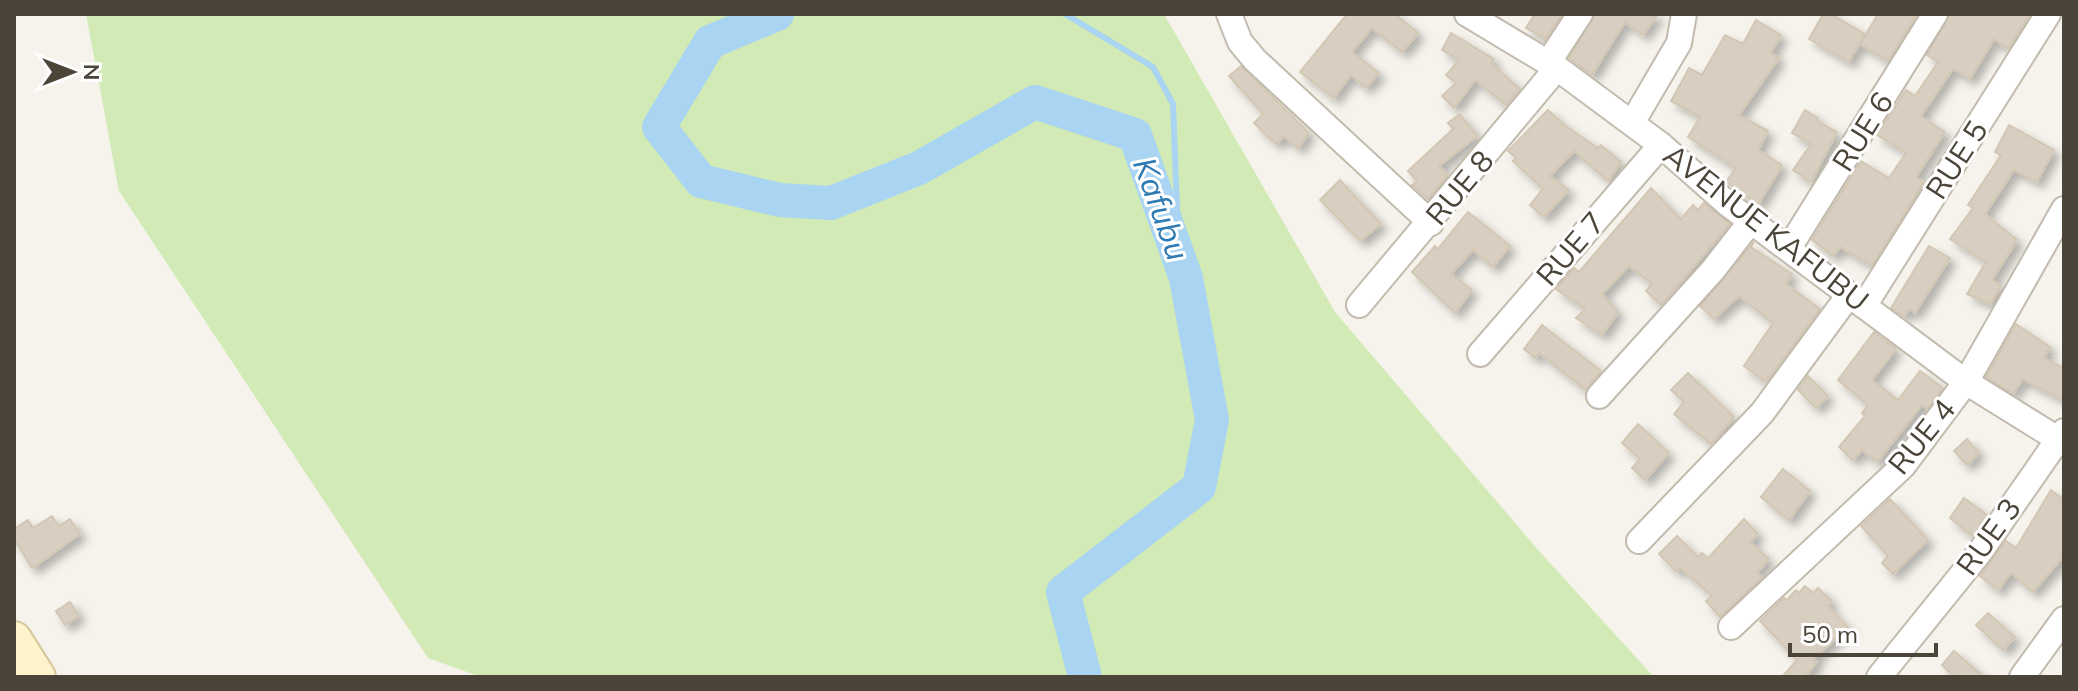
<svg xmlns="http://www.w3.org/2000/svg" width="2078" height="691" font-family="Mulish,sans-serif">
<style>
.green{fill:#d2eab5}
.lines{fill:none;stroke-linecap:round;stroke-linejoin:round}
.stream{stroke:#a9d4f2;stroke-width:6}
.river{stroke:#a9d4f2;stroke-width:34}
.building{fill:#d8cfc1;stroke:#d3c7b4;stroke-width:2;filter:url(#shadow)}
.street-casing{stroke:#c2bbae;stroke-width:28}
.secondary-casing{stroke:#d6c79b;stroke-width:38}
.street{stroke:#fff;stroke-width:24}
.secondary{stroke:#fff3cd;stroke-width:34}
.labels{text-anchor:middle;stroke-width:6;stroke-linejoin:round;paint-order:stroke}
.street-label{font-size:30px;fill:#4b4439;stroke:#fff}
.water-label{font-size:32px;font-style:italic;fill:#2e7ab2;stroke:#fff}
</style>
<defs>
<filter id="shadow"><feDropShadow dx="6" dy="6" stdDeviation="4" flood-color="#0004"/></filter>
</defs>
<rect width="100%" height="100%" fill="#f6f3ec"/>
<polygon class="green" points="86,14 1164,14 1335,312 1539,551 1654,677 481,677 428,658 119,191"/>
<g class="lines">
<polyline class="stream" points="1065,14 1153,67 1173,104 1179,260"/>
<polyline class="river" points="777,14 710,42 659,127 701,181 780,200 831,203 919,168 1035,102 1135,135 1186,278 1212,420 1199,487 1063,592 1085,677"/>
</g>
<g class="building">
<polygon points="1347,14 1395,14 1418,33 1402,52 1372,28 1352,52 1379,73 1366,88 1351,75 1334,98 1300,72"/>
<polygon points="1535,14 1562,14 1546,39 1526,28"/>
<polygon points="1595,14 1658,14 1643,35 1625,22 1592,75 1569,58"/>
<polygon points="1823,14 1831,14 1865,34 1849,62 1809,39"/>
<polygon points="1878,14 1917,14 1888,61 1860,44"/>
<polygon points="1950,14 2030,14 2008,49 1994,39 1970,79 1953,69 1921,116 1945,132 1916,177 1924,182 1872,266 1840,247 1833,256 1812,240 1861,161 1889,178 1906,153 1877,135 1906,90 1915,96 1938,62 1927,55"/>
<polygon points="1756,20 1781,35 1771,53 1779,58 1739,115 1768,131 1758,150 1782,165 1758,205 1726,182 1736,168 1688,137 1700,117 1671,101 1689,68 1702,75 1725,35 1743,44"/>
<polygon points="1451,33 1494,59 1491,63 1520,89 1506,105 1475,80 1454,108 1442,96 1456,83 1446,75 1459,60 1442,50"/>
<polygon points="1241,66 1309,133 1298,148 1284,136 1276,144 1254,123 1263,114 1229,76"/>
<polygon points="1548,110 1567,127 1598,148 1601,145 1621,162 1608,181 1574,151 1550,176 1569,190 1544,217 1530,205 1543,189 1513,161 1516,158 1508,151"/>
<polygon points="1805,110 1818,118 1816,121 1837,132 1811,182 1793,170 1811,144 1792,133"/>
<polygon points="1460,114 1477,136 1439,166 1448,175 1428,199 1412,185 1417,181 1408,171 1453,129 1448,123"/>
<polygon points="2009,125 2054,150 2037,182 2014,170 1985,214 2017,240 1992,280 2001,286 1990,304 1967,294 1986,262 1950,239 1973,208 1968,205 2001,155 1995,152"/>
<polygon points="1340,180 1381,224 1360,241 1320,200"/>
<polygon points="1651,188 1681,219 1693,205 1698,210 1704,203 1730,224 1661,305 1646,291 1652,284 1629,266 1602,294 1618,312 1602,335 1576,318 1585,309 1556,289 1574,268 1579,272"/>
<polygon points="1468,212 1510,246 1493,267 1473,250 1451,274 1472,290 1455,313 1412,272 1435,246 1438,249"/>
<polygon points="1754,242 1751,247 1792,274 1786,284 1820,309 1766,382 1744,366 1773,323 1739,296 1714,319 1700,306"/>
<polygon points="1929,246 1950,258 1915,313 1910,309 1903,316 1891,308"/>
<polygon points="2016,324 2050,347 2044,358 2064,368 2064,400 2023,379 2013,394 1986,377"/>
<polygon points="1542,325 1601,371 1586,390 1539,353 1535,358 1524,349"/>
<polygon points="1874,332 1896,349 1872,380 1898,400 1920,371 1943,388 1927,409 1922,405 1877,462 1862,450 1853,460 1839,447 1865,416 1862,413 1868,405 1838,380"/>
<polygon points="1688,373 1734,417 1711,444 1674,414 1684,402 1671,390"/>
<polygon points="1808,376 1828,396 1816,408 1798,390"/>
<polygon points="1638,424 1669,453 1645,480 1632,468 1640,459 1622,443"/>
<polygon points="1967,439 1979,453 1967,465 1954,451"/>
<polygon points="1783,469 1810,491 1789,520 1761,497"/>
<polygon points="2051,490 2064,500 2064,556 2033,592 2011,573 1998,590 1980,576 2006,541 2016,548"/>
<polygon points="1964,498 1987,515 1973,536 1950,518"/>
<polygon points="1890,499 1928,540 1893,574 1882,563 1888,556 1861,526"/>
<polygon points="52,516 59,526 70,519 80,534 32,568 14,539 14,529 28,520 33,528"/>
<polygon points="1744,519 1758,534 1750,542 1769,559 1757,573 1762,577 1720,617 1706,601 1712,596 1680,568 1677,572 1659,554 1677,536 1698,557 1702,553 1708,558"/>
<polygon points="1805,586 1813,593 1818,588 1832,601 1828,606 1848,628 1813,659 1817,662 1805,677 1782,677 1797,660 1760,621 1784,598 1787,600 1796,590 1799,593"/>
<polygon points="70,602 79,616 65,625 56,611"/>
<polygon points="1988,613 2015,637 2003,650 1976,625"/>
<polygon points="1954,651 1984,677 1954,677 1942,665"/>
</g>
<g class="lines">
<g class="street-casing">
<g id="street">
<polyline points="1229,14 1240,42 1255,60 1431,223"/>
<polyline points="1467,14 1557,68 1661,145 1729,205 1966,382 2064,443"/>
<polyline points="1548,63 1580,14"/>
<polyline points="1632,123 1679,43 1684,14"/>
<polyline points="1789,248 1935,14"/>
<polyline points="1359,305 1557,68"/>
<polyline points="1864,306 2048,14"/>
<polyline points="1480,354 1661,145"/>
<polyline points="1599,396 1713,270 1751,221"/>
<polyline points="1639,541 1762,413 1849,295"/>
<polyline points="1731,627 1903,466 1966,382 2064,209"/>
<polyline points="1879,677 1980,552 2064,431"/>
<polyline points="2022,677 2064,619"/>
</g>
</g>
<g class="secondary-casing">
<polyline id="secondary" points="14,639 38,677"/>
</g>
<use href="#street" class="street"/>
<use href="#secondary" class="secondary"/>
</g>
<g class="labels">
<g class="street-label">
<text transform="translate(1863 132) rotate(-58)" y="10">RUE 6</text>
<text transform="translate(1957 160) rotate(-57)" y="10">RUE 5</text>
<text transform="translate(1460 188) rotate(-50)" y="10">RUE 8</text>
<text transform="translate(1766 228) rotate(38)" y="10">AVENUE KAFUBU</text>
<text transform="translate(1571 249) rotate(-49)" y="10">RUE 7</text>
<text transform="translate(1922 437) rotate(-51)" y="10">RUE 4</text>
<text transform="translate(1989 537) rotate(-54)" y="10">RUE 3</text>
</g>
<g class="water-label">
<text transform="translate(1161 209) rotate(70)" y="11">Kafubu</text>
</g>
</g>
<rect width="2078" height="691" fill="none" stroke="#4b4439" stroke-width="32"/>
<g transform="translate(72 72) rotate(90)" stroke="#ffffff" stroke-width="6" paint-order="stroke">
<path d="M0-6L14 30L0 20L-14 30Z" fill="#4b4439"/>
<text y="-12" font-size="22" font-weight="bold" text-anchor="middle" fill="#4b4439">N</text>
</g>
<path d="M1790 643v12h146v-12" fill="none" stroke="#4b4439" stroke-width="4"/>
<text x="1802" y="643" font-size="24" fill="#4b4439" stroke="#ffffff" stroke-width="6" paint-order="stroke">50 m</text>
</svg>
